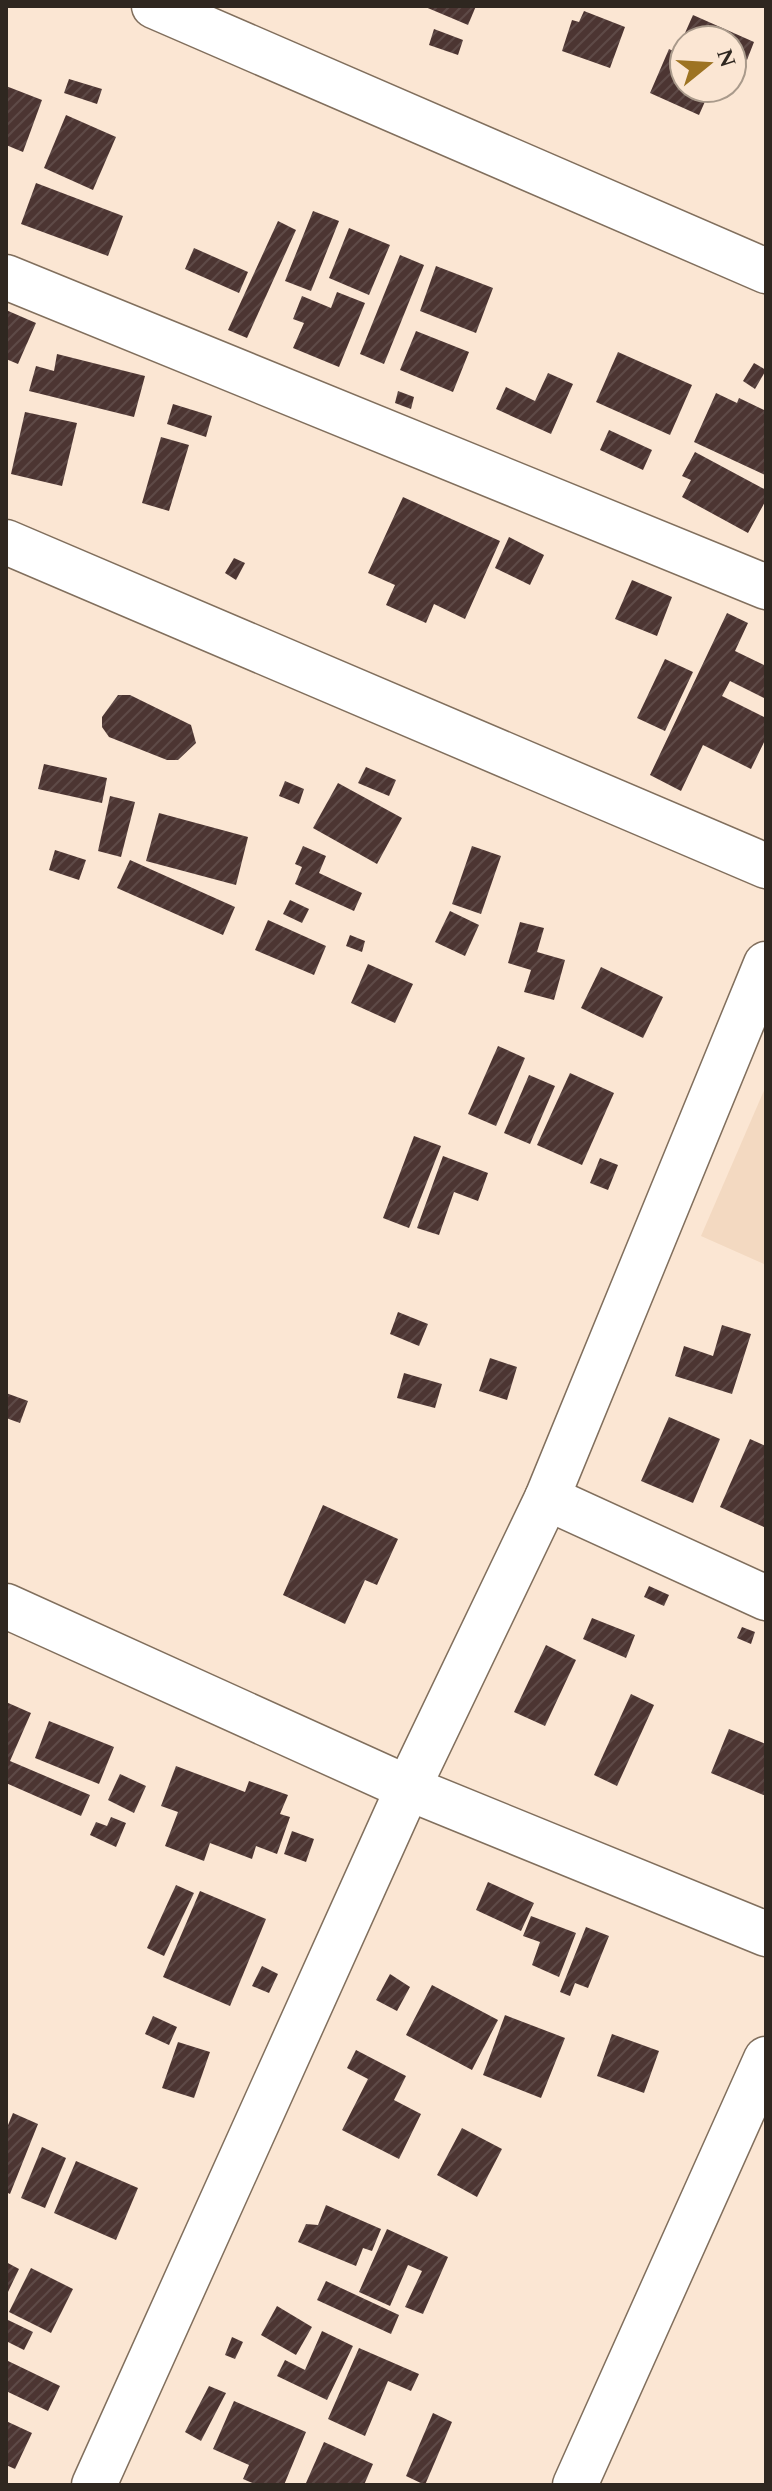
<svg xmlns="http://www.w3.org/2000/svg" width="772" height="2491" font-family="Spectral,serif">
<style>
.built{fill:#f3d9c1}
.building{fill:url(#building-hatch)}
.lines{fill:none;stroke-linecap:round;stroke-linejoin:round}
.street-casing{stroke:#816f5d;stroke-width:47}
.street{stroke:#fff;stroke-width:44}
</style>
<defs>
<pattern id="building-hatch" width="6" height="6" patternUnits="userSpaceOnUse" patternTransform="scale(2)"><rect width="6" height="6" fill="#4c3532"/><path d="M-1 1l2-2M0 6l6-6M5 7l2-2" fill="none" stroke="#5e4a47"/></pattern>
</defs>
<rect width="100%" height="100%" fill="#fbe6d3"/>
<polygon class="built" points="766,1086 766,1265 701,1236"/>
<g class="building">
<polygon points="423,6 476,6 468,25"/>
<polygon points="584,11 625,27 610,68 562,51 572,20 579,22"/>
<polygon points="693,15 754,42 747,60 732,53 732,40 701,40 685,33"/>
<polygon points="434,29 463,40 458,55 429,45"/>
<polygon points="669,49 684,56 684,88 711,88 699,115 650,93"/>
<polygon points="69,79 102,89 97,104 64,93"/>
<polygon points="6,86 42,100 23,152 6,145"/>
<polygon points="66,115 116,137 93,190 44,168"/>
<polygon points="36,183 123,216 108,256 21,224"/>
<polygon points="313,211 339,221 311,291 285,281"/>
<polygon points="278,221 296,230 247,338 228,330"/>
<polygon points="349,228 390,245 369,295 329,278"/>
<polygon points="194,248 248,272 239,293 185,269"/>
<polygon points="400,255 424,265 384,364 360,354"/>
<polygon points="436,266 493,288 476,333 420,311"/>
<polygon points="337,292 365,303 339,367 293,348 304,323 293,319 302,296 331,308"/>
<polygon points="6,310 36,323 18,364 6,359"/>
<polygon points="416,331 469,352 453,392 400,370"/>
<polygon points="618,352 692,385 670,435 596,402"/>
<polygon points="57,354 145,376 134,417 29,391 36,366 54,371"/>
<polygon points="754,363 766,370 755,389 743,381"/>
<polygon points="548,373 573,384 551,434 496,409 506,387 535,401"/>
<polygon points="398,391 414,397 411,409 395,403"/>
<polygon points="716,393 737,403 739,398 766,411 765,475 694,442"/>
<polygon points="173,404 212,416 206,437 167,424"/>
<polygon points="25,412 77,423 62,486 11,474"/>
<polygon points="609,430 652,450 643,470 600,450"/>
<polygon points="161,437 189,445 169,511 142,503"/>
<polygon points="695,452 766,490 766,500 748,533 682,497 691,480 682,476"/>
<polygon points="403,497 500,541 465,619 434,604 426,623 386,605 395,585 368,573"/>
<polygon points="509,537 544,555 530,585 495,568"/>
<polygon points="234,558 245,563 236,580 225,573"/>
<polygon points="632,580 672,597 657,636 615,619"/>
<polygon points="727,613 748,623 735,651 766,666 766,699 730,681 722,696 766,718 766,738 751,769 703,745 681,791 650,775"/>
<polygon points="665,659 693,672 665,731 637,718"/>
<polygon points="118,695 130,695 191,725 196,743 178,760 167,760 109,737 102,727 102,717"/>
<polygon points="44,764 107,778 102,803 38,789"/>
<polygon points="366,767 396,780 389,796 358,783"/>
<polygon points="285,781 304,789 299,804 279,796"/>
<polygon points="338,783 402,818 377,864 313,828"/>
<polygon points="110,796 135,802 121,857 98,851"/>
<polygon points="159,813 248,837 236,885 146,861"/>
<polygon points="303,846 326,856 319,873 362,893 354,911 295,884 302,867 295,864"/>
<polygon points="472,846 501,856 481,914 452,904"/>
<polygon points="55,850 86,860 79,880 49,870"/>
<polygon points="130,860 235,907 223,935 117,888"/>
<polygon points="290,900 309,909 302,923 283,914"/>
<polygon points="450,911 479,925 465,956 435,942"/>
<polygon points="268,920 326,946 314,975 255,950"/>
<polygon points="520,922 544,928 537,952 565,960 554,1000 524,992 531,970 508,963"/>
<polygon points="350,935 365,941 362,952 346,946"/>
<polygon points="368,964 413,984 395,1023 351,1003"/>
<polygon points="601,967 663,997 643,1038 581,1008"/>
<polygon points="498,1046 525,1058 496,1126 468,1114"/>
<polygon points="570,1073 614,1093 582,1165 537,1145"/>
<polygon points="529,1075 555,1086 530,1144 504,1133"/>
<polygon points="414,1136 441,1146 409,1228 383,1218"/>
<polygon points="443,1156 488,1173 478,1201 454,1192 439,1235 417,1228"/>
<polygon points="600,1158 618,1165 608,1190 590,1183"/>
<polygon points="398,1312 428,1324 419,1346 390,1334"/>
<polygon points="722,1325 751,1334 732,1394 675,1376 684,1346 713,1356"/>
<polygon points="490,1358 517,1367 507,1400 479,1391"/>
<polygon points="404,1373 442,1384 435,1408 397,1398"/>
<polygon points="6,1393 28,1401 20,1423 6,1418"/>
<polygon points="669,1417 720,1439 693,1503 641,1481"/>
<polygon points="750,1439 766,1446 766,1528 720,1507"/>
<polygon points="323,1505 398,1539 377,1585 365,1580 345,1624 283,1595"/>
<polygon points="649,1586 669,1595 664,1606 644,1597"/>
<polygon points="592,1618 635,1635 626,1658 583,1639"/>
<polygon points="742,1627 755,1632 751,1644 737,1638"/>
<polygon points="546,1645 576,1660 545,1726 514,1712"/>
<polygon points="631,1694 654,1705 617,1786 594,1775"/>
<polygon points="6,1702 31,1713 10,1761 90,1795 81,1816 6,1783"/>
<polygon points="49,1721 114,1747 99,1784 35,1758"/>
<polygon points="729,1729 766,1744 766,1796 711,1773"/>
<polygon points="176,1766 245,1792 249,1781 288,1795 280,1814 290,1817 277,1854 256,1846 252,1859 210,1843 204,1861 165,1846 178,1812 161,1806"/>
<polygon points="120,1774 146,1786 134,1813 108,1800"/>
<polygon points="111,1817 126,1823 116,1847 90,1835 96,1822 107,1826"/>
<polygon points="292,1831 314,1839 306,1862 284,1854"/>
<polygon points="488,1882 534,1903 521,1931 476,1910"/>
<polygon points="176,1885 194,1893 164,1956 147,1948"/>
<polygon points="200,1891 266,1919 230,2006 163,1977"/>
<polygon points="531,1916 576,1933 559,1977 532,1965 540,1942 523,1936"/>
<polygon points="586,1927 609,1936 588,1988 575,1983 570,1996 560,1992"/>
<polygon points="262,1966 278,1974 269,1993 252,1986"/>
<polygon points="390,1974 410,1987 397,2011 376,2000"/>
<polygon points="432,1985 498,2020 472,2070 406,2035"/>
<polygon points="505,2015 565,2038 541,2098 483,2075"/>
<polygon points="153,2016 177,2027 169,2045 145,2034"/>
<polygon points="612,2034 659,2051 644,2093 597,2076"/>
<polygon points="178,2042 210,2052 194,2098 162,2088"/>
<polygon points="356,2050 406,2076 394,2100 421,2114 399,2159 342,2130 368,2079 347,2068"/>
<polygon points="13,2113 38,2124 10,2194 6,2192 6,2130"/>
<polygon points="462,2128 502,2149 477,2197 437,2175"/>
<polygon points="42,2147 66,2158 45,2208 21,2198"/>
<polygon points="76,2161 138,2188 116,2240 54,2213"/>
<polygon points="326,2205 381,2229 372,2251 363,2248 356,2266 298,2242 306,2224 318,2225"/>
<polygon points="387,2229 448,2257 423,2314 405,2307 422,2271 408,2265 390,2306 359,2292"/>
<polygon points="6,2262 19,2269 6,2296"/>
<polygon points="31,2268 73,2289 51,2333 9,2312"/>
<polygon points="326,2281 399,2315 391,2334 317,2300"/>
<polygon points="277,2306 312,2327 296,2355 261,2335"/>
<polygon points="6,2319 33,2332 24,2350 6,2341"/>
<polygon points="322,2331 353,2346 327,2400 277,2376 285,2360 305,2370"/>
<polygon points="232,2337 243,2342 235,2359 225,2355"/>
<polygon points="359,2348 419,2374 411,2391 388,2381 365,2436 328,2419"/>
<polygon points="6,2360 60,2386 48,2411 6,2391"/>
<polygon points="209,2386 226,2393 201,2441 185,2432"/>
<polygon points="234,2401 306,2432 284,2485 257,2485 243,2479 249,2465 213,2449"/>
<polygon points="433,2413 452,2422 425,2485 406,2476"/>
<polygon points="6,2421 32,2433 15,2469 6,2465"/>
<polygon points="324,2442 373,2464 364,2485 306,2483"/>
</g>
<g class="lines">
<g class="street-casing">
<g id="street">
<polyline points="154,6 766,271"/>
<polyline points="6,277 766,587"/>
<polyline points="6,542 766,866"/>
<polyline points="547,1498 766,1598"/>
<polyline points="6,1606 408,1788 766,1934"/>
<polyline points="94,2485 408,1788 547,1498 766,964"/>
<polyline points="575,2485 766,2059"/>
</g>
</g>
<use href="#street" class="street"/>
</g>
<rect width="772" height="2491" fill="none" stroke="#2f2720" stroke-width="16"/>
<g transform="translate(708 64) rotate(72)"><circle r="38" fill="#fbe6d3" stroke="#a99a8b" stroke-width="2"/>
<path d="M0-6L14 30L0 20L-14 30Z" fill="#9d7322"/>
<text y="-12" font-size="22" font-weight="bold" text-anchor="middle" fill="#2f2720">N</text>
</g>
</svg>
